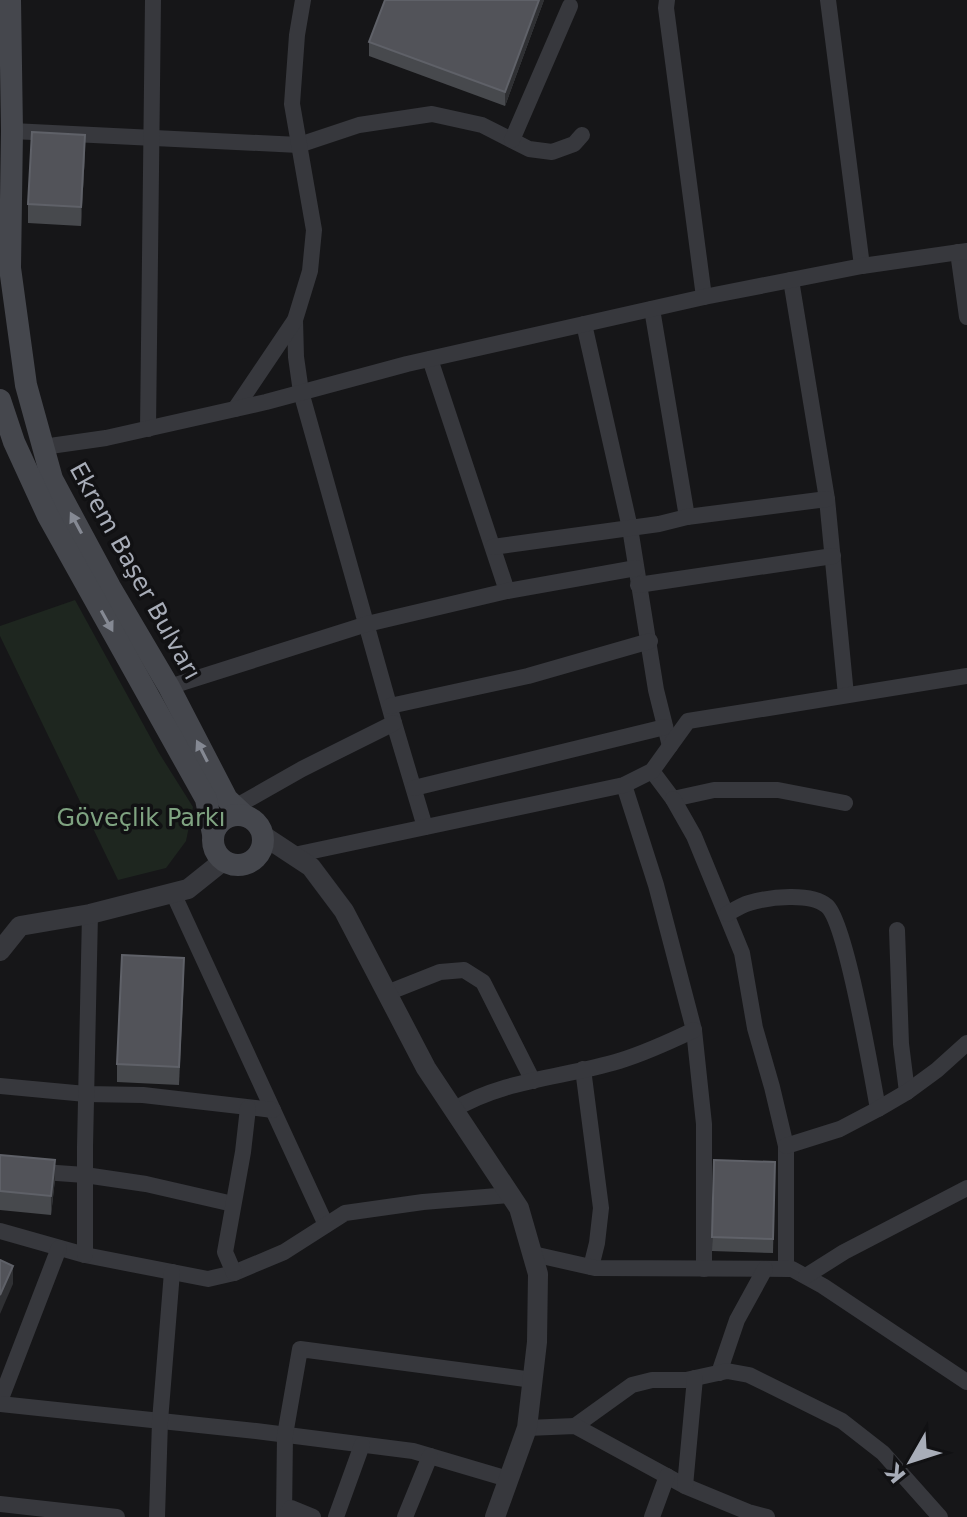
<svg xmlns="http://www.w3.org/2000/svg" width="967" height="1517" font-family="'DejaVu Sans',sans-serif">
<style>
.green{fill:#1e261f}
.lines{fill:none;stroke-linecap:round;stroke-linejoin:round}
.minor{stroke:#37383d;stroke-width:16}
.tertiary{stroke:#37383d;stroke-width:20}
.secondary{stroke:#45474d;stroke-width:22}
.wall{fill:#47494d}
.shaded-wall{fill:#2f3033}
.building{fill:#525359;stroke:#5f6168;stroke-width:2}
.oneway{fill:#858993}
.labels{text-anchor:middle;stroke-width:7;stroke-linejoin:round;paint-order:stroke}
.street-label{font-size:24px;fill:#a8adb8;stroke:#111113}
.park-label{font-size:24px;fill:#7fa381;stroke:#111113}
</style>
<rect width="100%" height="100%" fill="#161618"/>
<polygon class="green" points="75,600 159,753 193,807 186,841 166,868 118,880 0,636 0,626"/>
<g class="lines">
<g class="minor">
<polyline points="667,0 666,8 704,297"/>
<polyline points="828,0 862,266"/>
<polyline points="12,131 299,145 359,125 432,114 482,125 529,149 552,152 574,144 582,135"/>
<polyline points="512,140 570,6"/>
<polyline points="958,252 967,317"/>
<polyline points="791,280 827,499 846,695"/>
<polyline points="652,309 687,517"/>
<polyline points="295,320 296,357 301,392 394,723 425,827"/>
<polyline points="584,324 630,528 656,690 670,746"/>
<polyline points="430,359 507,591"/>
<polyline points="235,409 295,320 310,271 314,230 292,104 297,35 303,0"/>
<polyline points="148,429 153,0"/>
<polyline points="43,447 106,438 266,402 407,364 704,297 862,266 967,251"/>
<polyline points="493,547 659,524 687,517 827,499"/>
<polyline points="638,585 833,556"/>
<polyline points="169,687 367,624 507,591 636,568"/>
<polyline points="390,706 528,676 650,641"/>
<polyline points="652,771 673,799 714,790 778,790 845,803"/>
<polyline points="624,785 656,885 694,1030 704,1124 704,1269"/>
<polyline points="414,788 665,727"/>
<polyline points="673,799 694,836 742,953 755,1028 772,1087 786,1146 786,1269"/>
<polyline points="235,807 302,769 394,723"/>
<polyline points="294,855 624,785 652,771 688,721 967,676"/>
<polyline points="173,893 326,1225"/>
<path d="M 727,914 C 734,910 742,905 749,903 C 769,897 811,892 827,906 C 846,923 872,1076 878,1109"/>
<polyline points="897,930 901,1044 907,1092"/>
<polyline points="387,993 440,972 464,970 483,982 533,1081"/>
<polyline points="583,1069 601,1208 597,1243 591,1267"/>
<polyline points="0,1086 86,1094 143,1095 273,1110"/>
<path d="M 453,1110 C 505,1079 562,1078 619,1061 C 645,1053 669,1042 694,1030"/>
<polyline points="786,1146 840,1129 878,1109 907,1092 937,1070 967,1043"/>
<polyline points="0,1169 85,1175 146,1184 233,1204"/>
<polyline points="0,1231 85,1255 208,1279 234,1273 284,1252 345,1213 423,1202 510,1195"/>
<polyline points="533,1254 595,1268 792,1269 823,1286 967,1382"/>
<polyline points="85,1255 85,1147 90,914"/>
<polyline points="234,1273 225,1252 243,1152 248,1108"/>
<polyline points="806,1276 844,1252 967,1188"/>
<polyline points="719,1373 737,1320 765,1269"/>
<polyline points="0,1401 59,1248"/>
<polyline points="0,1404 256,1431 413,1451 508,1479"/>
<polyline points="575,1426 632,1385 652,1380 686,1380 727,1371 749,1375 842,1421 883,1453 940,1517"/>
<polyline points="527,1428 575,1426 685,1486 748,1512 767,1517"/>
<polyline points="685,1486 695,1378"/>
<polyline points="0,1504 117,1517"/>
<polyline points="157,1517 160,1421 172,1272"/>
<polyline points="284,1517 285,1435 300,1349 533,1380"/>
<polyline points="285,1517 291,1508 313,1517"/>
<polyline points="336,1517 362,1445"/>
<polyline points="405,1517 430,1456"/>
<polyline points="652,1517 667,1476"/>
</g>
<g class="tertiary">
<polyline points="264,836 311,867 344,911 426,1068 519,1208 538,1274 537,1342 527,1428 495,1517"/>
<polyline points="0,951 20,926 90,914 188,889 223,861"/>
</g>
<g class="secondary">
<polyline points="10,0 12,131 10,268 26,385 52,479 110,587 169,687 227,799 244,815"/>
<polyline points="0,400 14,442 48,516 206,799 213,834"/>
<circle cx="238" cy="840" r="25"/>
</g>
</g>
<g class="wall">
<polygon points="544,0 505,106 369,56 369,42"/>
<polygon points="85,153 81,226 28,223 28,204"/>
<polygon points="184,976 179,1085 117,1082 117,1064"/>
<polygon points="0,1155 55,1179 51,1215 0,1210"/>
<polygon points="714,1160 775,1162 773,1253 712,1251"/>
</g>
<g class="shaded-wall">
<polygon points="539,0 544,0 505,106 505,92"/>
<polygon points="85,135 85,153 81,226 81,207"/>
<polygon points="55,1160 55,1179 51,1215 51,1196"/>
<polygon points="13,1266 13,1284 0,1314 0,1295"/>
</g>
<g class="building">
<polygon points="385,0 539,0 505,92 369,42"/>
<polygon points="32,132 85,135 81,207 28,204"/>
<polygon points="122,955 184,958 179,1067 117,1064"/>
<polygon points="0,1155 55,1160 51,1196 0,1191"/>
<polygon points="714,1160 775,1162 773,1239 712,1237"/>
<polygon points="0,1260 13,1266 0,1295"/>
</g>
<defs><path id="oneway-solid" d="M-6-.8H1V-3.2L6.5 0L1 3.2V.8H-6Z" transform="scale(2)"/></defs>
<g class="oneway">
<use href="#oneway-solid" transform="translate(76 523) rotate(-118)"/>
<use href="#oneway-solid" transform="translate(107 621) rotate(61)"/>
<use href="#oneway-solid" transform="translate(202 751) rotate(-117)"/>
</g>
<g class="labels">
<g class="street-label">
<text transform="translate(135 571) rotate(61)" y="8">Ekrem Başer Bulvarı</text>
</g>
<g class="park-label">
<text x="141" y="826">Göveçlik Parkı</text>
</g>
</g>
<g transform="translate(911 1461) rotate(231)" stroke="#111113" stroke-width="6" paint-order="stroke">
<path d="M0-6L14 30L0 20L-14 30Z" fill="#a8adb8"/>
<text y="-12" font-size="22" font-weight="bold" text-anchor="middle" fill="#a8adb8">K</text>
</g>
</svg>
